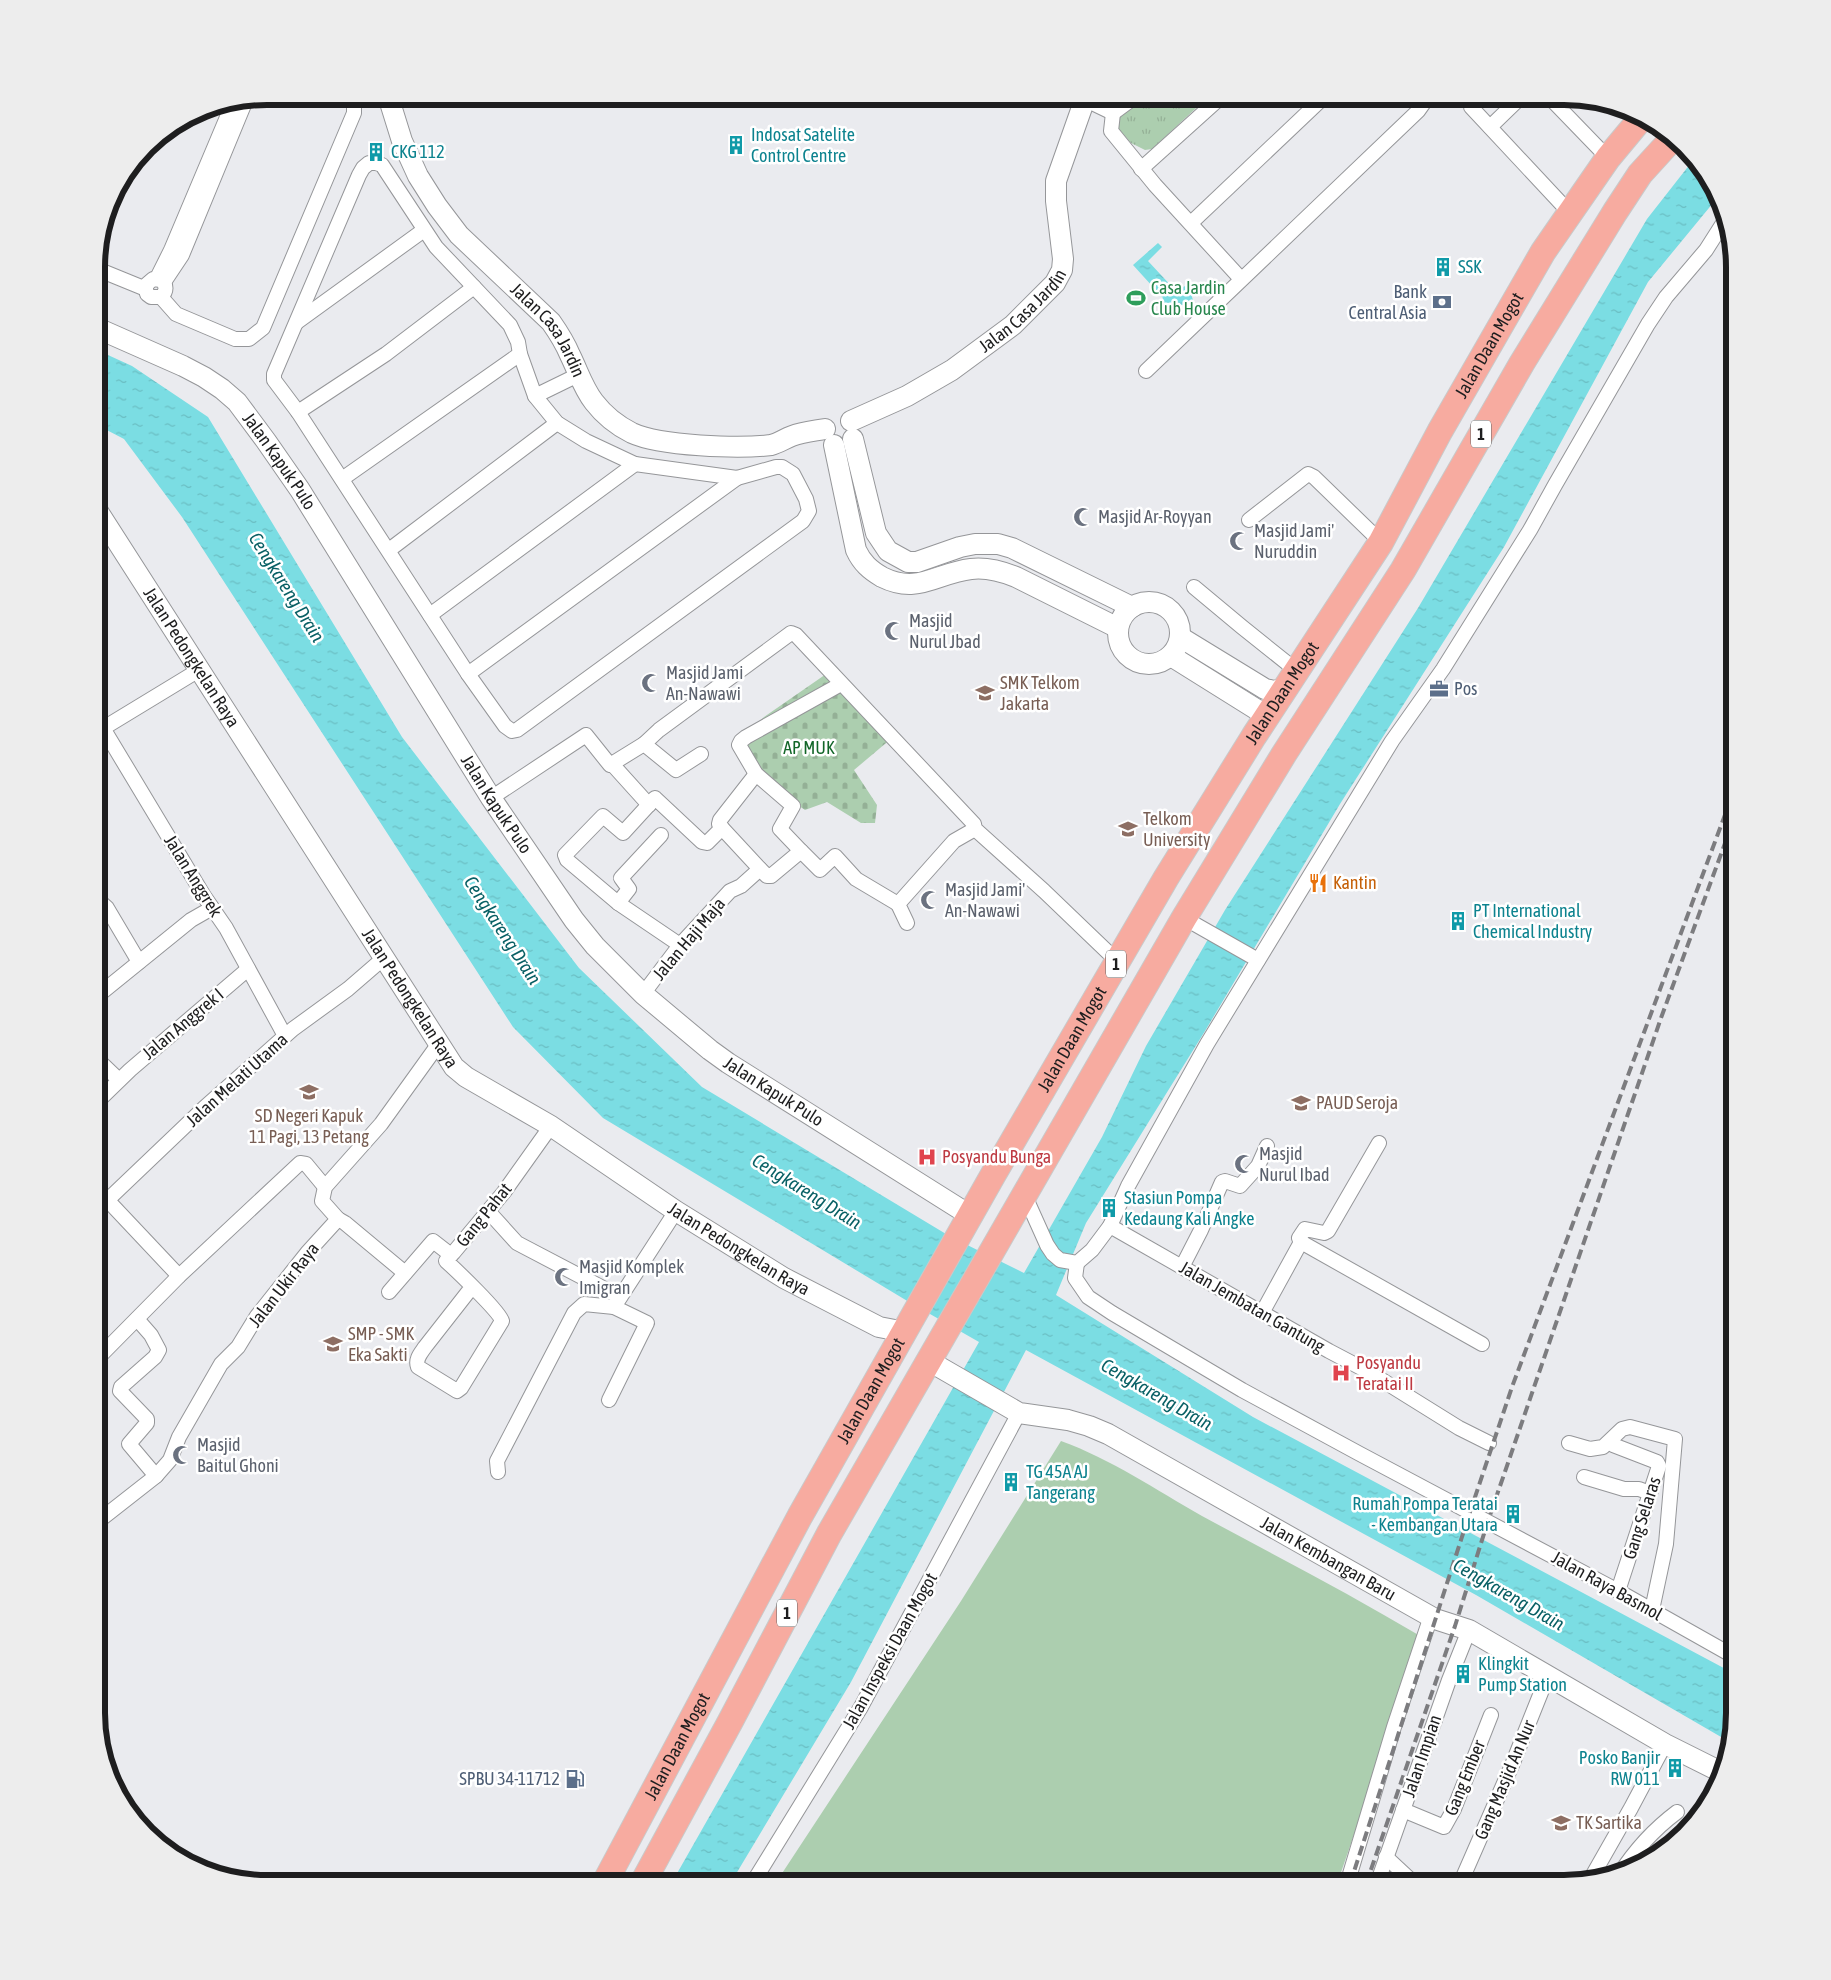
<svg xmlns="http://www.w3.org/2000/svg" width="1831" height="1980" font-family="'Asap Condensed',sans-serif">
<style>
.green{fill:#acceaf}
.cemetery{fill:url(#cemetery-stones)}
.park{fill:url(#park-tufts)}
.water{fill:url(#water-ripples)}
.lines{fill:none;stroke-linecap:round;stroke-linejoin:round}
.street-casing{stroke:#959699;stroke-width:16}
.secondary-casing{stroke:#959699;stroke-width:22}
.highway-casing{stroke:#c9c9c9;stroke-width:27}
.street{stroke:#fff;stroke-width:14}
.secondary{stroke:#fff;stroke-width:20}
.highway{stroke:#f7aba0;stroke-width:25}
.rail{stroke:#7c7c7f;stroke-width:4;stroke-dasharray:10 5;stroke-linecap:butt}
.labels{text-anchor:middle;stroke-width:5;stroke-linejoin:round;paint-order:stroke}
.shield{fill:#fff;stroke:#626262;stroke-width:1}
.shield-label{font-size:16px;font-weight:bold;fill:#1e1e1f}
.culture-label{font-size:18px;fill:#0d838f;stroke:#fff;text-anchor:start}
.leisure-label{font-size:18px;fill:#27864d;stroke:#fff;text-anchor:start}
.service-label{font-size:18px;fill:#4e5e75;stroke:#fff;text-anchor:end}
.street-label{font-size:18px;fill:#1e1e1f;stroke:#fff}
.worship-label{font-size:18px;fill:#5b616d;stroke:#fff;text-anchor:start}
.education-label{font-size:18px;fill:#785e54;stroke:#fff;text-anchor:start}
.park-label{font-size:18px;fill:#126628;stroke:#fff}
.food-label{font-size:18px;fill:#c56008;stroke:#fff;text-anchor:start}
.health-label{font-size:18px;fill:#be3a42;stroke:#fff;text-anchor:start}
.water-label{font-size:19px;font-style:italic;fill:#096065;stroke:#fff}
.rim{fill:none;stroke:#1e1e1f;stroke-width:6}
</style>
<defs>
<pattern id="cemetery-stones" width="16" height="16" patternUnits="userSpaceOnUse" patternTransform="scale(1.25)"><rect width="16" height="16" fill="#acceaf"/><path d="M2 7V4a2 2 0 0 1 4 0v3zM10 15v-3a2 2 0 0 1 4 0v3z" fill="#94b096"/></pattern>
<pattern id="park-tufts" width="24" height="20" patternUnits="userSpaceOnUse" patternTransform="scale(1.25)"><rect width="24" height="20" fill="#acceaf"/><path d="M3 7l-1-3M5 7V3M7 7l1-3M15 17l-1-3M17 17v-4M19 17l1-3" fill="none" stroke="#94b096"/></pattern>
<pattern id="water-ripples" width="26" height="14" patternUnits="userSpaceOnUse" patternTransform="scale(1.25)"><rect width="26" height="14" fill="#7bdde3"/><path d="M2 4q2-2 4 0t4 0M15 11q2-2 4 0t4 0" fill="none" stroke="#6abdc2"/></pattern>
</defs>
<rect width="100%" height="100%" fill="#eaebef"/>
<path class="green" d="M 1061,1441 C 1111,1459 1156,1490 1202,1516 C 1276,1556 1350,1594 1422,1637 L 1337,1884 L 775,1884 L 961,1601 Z"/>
<path class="cemetery" d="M 829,672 L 892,738 L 854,770 L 877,805 L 875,823 L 861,823 L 827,802 L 805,810 C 778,792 756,768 737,742 L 764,717 Z"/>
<polygon class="park" points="1148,96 1208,97 1152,149 1145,150 1131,143 1117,127 1120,117"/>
<g class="water">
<polygon points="1694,159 1699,163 1718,197 1648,282 1504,547 1340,804 1205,1031 1086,1223 1056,1295 1253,1417 1735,1674 1735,1713 1728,1741 1476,1595 1026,1350 851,1682 730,1884 671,1884 979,1342 909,1302 603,1118 513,1027 182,517 124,439 97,425 97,350 132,366 208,417 402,737 579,968 702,1087 951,1237 1024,1273 1102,1137 1146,1046 1225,910 1418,608 1647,219"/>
<polygon points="1158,243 1162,247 1148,261 1175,290 1188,285 1194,303 1187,308 1183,305 1178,305 1176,314 1172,316 1161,302 1163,298 1133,265"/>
</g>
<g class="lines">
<g class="street-casing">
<g id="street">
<polyline points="1549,97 1608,158"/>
<polyline points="1086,100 1113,113 1136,96"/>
<polyline points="1471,107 1570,213"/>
<polyline points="1113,113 1111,131 1155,185 1241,279"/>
<polyline points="1490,127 1521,97"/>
<polyline points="1683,150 1702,169"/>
<polygon points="369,163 376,163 382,165 436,247 510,325 518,342 520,354 535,396 557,423 586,441 635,464 737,478 776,467 782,467 793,474 806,499 809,511 803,521 517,730 512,731 505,726 468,674 298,412 274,380 274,374 359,175 363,168"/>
<polyline points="1141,169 1221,97"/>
<polyline points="1191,223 1324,97"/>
<path d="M 97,269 L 146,289 L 147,294 L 151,297 L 161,297 C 167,291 167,285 161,280 L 153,279 L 146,285 L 146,289"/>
<polyline points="157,278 171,250 233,103"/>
<polyline points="164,282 182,255 246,100"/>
<polyline points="161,297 176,314 235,339 249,339 263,328 354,113 354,96"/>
<polyline points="297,322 424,230"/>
<polyline points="1146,371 1418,111 1428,97"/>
<polyline points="535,396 578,375"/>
<polyline points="298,412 386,354 474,287"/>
<polyline points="342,479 520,354"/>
<polyline points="1249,520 1308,474 1314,477 1381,542"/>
<polyline points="389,550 557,423"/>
<polyline points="1194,587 1242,627 1297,671"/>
<polyline points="430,615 635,464"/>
<polyline points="468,674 737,478"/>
<polyline points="97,718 204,896 226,928 285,1036"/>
<polyline points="97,732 199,670"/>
<polyline points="644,744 659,730 791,633 796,635 974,824 975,829 1044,891 1117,961"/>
<polyline points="612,764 649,805"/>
<polyline points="491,798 586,735 610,765 644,744 676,770 701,754"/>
<polyline points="722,828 760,869"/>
<polyline points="801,851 780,829 793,806 756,774 739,745 741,741 746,737 841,684"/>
<polyline points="96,898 107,908 139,962"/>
<polyline points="618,903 629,889 621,878 661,835"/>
<polyline points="1184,918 1258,960"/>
<polyline points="907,923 898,904 954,841 975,829"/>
<polyline points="680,945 618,903 567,860 565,855 603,816 623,833 655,798 702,842 707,843 722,828 719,824 720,820 756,774"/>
<polyline points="643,994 680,945 730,891 741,886 760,869 767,876 771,876 801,851 820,870 835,856 856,879 898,904"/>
<polyline points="96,997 191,920 212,908"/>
<polyline points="96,1058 119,1080"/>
<polyline points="96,1103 130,1070 248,969"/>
<polyline points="96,1188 179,1276"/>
<polyline points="1025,1196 1047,1245 1053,1254 1060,1260 1077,1263 1092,1250 1110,1226 1329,1351 1369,1372 1459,1428 1489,1443"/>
<polyline points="96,1211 204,1108 293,1029 348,989 385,957"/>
<polyline points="488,1211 517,1243 620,1297"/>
<polyline points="338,1219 345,1223 405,1273"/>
<polyline points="1110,1226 1128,1186 1207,1044 1392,741 1443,669 1530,530 1555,485 1648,324 1666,297 1706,250 1727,217"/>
<polyline points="1301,1242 1482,1344"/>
<path d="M 451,1255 L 446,1261 C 456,1270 500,1312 502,1321 L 461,1388 L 457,1391 L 418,1367 C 415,1359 421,1353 425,1347 L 472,1287"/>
<polyline points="1077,1263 1075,1278 1088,1297 1112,1313 1242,1390 1360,1454 1618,1591 1735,1657"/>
<polyline points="1182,1267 1201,1230 1222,1182 1225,1181 1240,1186 1258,1166 1267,1146"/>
<polyline points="389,1292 433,1241 451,1255 454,1252 504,1192 551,1126"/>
<polyline points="1262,1313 1301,1242 1299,1238 1305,1229 1324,1233 1328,1231 1379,1143"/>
<polyline points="137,1319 151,1335 159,1350 155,1357 121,1387 120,1391 147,1419 147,1423 129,1444 156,1476"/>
<polyline points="96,1360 179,1276 300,1163 306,1164 325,1187"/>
<polyline points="609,1400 647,1323 614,1307"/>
<polyline points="1569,1443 1590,1449 1603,1447 1622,1429 1630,1427 1675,1439 1666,1544 1652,1610"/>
<polyline points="1613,1445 1657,1462 1659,1466 1618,1591"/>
<polyline points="498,1472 497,1461 574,1313 584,1304 614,1307 676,1211"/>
<polyline points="1584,1477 1624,1489 1639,1489 1650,1493"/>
<polyline points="96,1523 156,1476 170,1460 179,1437 221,1364 238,1347 257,1316 307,1253 338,1219 322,1201 325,1187 381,1124 440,1042"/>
<polyline points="1403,1810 1444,1827 1454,1809 1491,1715"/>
<polyline points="1386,1857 1415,1884"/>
<path d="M 1619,1875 C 1635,1850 1653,1830 1677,1812"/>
<polyline points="1590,1880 1631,1808 1665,1744"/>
<polyline points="752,1884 861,1707 1019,1413"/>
<polyline points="1347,1884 1394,1727 1431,1616"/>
<polyline points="1377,1884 1449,1680 1469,1630"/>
<polyline points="1460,1884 1512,1765 1548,1675"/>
</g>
</g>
<g class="secondary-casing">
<g id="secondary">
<path id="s1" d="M 388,96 L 402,141 L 418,176 L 437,206 L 459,235 L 551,322 C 558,332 565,343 570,355 C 578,371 583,388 594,402 C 604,415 616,425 632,433 C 660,446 739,449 771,445 C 779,443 784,439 792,436 C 802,432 814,431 825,429"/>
<path id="s2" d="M 97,328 L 183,366 L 204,377 L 222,389 L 237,402 L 266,441 L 300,490 L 491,798 L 574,920 L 595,946 L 643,994 L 710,1050 L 728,1063 L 971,1216"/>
<path id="s3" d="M 851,421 L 907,396 L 952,370 L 1013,325 L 1055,283 L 1062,270 L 1063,259 L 1056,201 L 1056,181 L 1086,96"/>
<polyline points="853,439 876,533 888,551 908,562 917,562 960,547 975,544 998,544 1012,548 1132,607"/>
<path d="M 834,445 L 856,550 C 862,563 870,570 882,577 C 918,595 936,573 971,569 C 987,567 1001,571 1016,577 L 1118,628"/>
<path id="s4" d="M 97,510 L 454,1067 L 466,1077 L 551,1126 L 676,1211 L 784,1278 L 879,1327 L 905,1332"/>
<circle cx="1149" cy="633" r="31"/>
<polyline points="1180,637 1265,689 1274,691 1285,688"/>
<polyline points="1171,656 1267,716"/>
<path id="s5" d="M 929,1361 L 1019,1413 L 1068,1420 L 1089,1426 L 1108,1434 L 1435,1619 L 1469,1630 L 1665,1744 L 1721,1772"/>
</g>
</g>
<g class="highway-casing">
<g id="highway">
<path id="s6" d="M 604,1884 L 800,1516 L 993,1175 L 1166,878 L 1254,736 L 1381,542 L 1440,431 L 1543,252 L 1608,158 L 1643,116"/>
<polyline points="642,1884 730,1722 829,1534 1184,918 1284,754 1403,570 1522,363 1615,212 1640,174 1671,140"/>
</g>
</g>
<use href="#street" class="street"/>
<use href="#secondary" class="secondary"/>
<use href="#highway" class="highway"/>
<g class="rail">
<polyline points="1350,1884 1470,1512 1512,1387 1735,788"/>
<polyline points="1366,1884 1455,1626 1488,1521 1661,1018 1735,816"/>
</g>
</g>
<defs>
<g id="building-bare" transform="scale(1.5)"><path d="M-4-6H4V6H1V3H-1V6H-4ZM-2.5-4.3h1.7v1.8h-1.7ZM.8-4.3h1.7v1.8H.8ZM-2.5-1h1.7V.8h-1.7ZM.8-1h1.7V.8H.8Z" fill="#0f9aa8" stroke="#fff" stroke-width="2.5" paint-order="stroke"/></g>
<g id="stadium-bare" transform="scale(1.5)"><path d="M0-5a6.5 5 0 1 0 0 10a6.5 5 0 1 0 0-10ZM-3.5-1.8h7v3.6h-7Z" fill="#2e9e5b" stroke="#fff" stroke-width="2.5" paint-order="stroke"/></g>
<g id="bank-bare" transform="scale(1.5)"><path d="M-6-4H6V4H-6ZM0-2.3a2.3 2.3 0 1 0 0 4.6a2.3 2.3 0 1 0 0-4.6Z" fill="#5c6f8a" stroke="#fff" stroke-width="2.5" paint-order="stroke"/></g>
<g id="mosque-bare" transform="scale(1.5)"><path d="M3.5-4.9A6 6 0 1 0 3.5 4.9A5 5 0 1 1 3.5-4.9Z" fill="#6b7280" stroke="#fff" stroke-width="2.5" paint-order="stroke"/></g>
<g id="office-bare" transform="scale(1.5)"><path d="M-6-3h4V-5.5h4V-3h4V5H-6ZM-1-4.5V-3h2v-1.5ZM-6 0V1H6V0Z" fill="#5c6f8a" stroke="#fff" stroke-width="2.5" paint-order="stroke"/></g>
<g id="school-bare" transform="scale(1.5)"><path d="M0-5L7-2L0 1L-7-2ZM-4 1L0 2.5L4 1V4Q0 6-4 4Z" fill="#8d6e63" stroke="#fff" stroke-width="2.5" paint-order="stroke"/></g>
<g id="university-bare" transform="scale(1.5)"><path d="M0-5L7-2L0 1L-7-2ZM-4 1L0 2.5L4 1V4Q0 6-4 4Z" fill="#8d6e63" stroke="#fff" stroke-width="2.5" paint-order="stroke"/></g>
<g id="restaurant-bare" transform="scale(1.5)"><path d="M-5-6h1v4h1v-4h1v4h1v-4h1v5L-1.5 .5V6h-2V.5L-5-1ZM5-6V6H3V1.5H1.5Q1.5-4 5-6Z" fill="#e8710a" stroke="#fff" stroke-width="2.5" paint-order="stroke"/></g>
<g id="hospital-bare" transform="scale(1.5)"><path d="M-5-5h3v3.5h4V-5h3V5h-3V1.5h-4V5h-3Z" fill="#e0444e" stroke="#fff" stroke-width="2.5" paint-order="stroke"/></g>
<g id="fuel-bare" transform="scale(1.5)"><path d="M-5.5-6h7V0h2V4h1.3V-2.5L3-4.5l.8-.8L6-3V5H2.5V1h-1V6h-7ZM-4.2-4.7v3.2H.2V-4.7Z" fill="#5c6f8a" stroke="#fff" stroke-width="2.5" paint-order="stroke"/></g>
</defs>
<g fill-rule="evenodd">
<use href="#building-bare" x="736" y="145"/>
<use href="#building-bare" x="376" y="152"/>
<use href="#building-bare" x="1443" y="267"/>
<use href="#stadium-bare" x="1136" y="298"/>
<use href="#bank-bare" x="1442" y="302"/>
<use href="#mosque-bare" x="1083" y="517"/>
<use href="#mosque-bare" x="1239" y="541"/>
<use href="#mosque-bare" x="894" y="631"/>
<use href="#mosque-bare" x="651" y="683"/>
<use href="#office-bare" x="1439" y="689"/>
<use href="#school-bare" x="985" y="693"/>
<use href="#university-bare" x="1128" y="829"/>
<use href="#restaurant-bare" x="1318" y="883"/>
<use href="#mosque-bare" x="930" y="900"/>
<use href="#building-bare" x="1458" y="921"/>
<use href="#school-bare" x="309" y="1092"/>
<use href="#school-bare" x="1301" y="1103"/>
<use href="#hospital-bare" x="927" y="1157"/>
<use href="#mosque-bare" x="1244" y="1164"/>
<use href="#building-bare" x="1109" y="1208"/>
<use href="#mosque-bare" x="564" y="1277"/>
<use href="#school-bare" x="333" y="1344"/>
<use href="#hospital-bare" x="1341" y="1373"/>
<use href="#mosque-bare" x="182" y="1455"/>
<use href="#building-bare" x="1011" y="1482"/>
<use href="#building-bare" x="1513" y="1514"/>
<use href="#building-bare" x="1463" y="1674"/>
<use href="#building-bare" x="1675" y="1768"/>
<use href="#fuel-bare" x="575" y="1779"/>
<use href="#school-bare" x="1561" y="1823"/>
</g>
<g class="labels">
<g class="shield">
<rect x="1471" y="420.5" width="20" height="27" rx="4"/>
<rect x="1106" y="950.5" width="20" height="27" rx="4"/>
<rect x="777" y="1599.5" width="20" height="27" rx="4"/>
</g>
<g class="shield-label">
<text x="1481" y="440">1</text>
<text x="1116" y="970">1</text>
<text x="787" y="1619">1</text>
</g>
<g class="culture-label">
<text x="751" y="141">Indosat Satelite<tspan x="751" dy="21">Control Centre</tspan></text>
<text x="391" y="158">CKG 112</text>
<text x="1458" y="273">SSK</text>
<text x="1473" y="917">PT International<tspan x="1473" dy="21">Chemical Industry</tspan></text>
<text x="1124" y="1204">Stasiun Pompa<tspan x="1124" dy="21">Kedaung Kali Angke</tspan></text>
<text x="1026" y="1478">TG 45A AJ<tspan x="1026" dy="21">Tangerang</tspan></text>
<text x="1498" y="1510" text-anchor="end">Rumah Pompa Teratai<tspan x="1498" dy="21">- Kembangan Utara</tspan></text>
<text x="1478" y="1670">Klingkit<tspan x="1478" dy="21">Pump Station</tspan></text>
<text x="1660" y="1764" text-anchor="end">Posko Banjir<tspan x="1660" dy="21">RW 011</tspan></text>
</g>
<g class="leisure-label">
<text x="1151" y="294">Casa Jardin<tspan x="1151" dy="21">Club House</tspan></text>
</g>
<g class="service-label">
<text x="1427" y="298">Bank<tspan x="1427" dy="21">Central Asia</tspan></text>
<text x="1454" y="695" text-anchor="start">Pos</text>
<text x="560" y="1785">SPBU 34-11712</text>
</g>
<g class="street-label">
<text dy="6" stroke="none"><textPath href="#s3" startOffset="206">Jalan Casa Jardin</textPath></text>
<text dy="6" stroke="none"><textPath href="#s1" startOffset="289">Jalan Casa Jardin</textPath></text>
<text dy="6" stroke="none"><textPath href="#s6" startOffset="1776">Jalan Daan Mogot</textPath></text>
<text dy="6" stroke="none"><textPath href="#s2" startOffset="232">Jalan Kapuk Pulo</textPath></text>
<text dy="6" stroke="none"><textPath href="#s4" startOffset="175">Jalan Pedongkelan Raya</textPath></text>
<text dy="6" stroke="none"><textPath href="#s6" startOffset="1371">Jalan Daan Mogot</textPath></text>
<text dy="6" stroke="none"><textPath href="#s2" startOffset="638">Jalan Kapuk Pulo</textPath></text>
<text transform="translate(193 876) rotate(58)" y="6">Jalan Anggrek</text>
<text transform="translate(689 939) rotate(-50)" y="6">Jalan Haji Maja</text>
<text dy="6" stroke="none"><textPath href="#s4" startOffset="580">Jalan Pedongkelan Raya</textPath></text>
<text transform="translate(183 1024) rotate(-40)" y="6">Jalan Anggrek I</text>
<text dy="6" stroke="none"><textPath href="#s6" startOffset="966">Jalan Daan Mogot</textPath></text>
<text transform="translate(237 1080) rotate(-42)" y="6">Jalan Melati Utama</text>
<text dy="6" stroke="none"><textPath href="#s2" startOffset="1042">Jalan Kapuk Pulo</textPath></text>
<text transform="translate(484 1215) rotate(-51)" y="6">Gang Pahat</text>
<text dy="6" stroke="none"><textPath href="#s4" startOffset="1000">Jalan Pedongkelan Raya</textPath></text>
<text transform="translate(284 1285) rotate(-52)" y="6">Jalan Ukir Raya</text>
<text transform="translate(1252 1307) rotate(30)" y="6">Jalan Jembatan Gantung</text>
<text dy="6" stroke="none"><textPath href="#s6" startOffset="561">Jalan Daan Mogot</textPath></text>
<text transform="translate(1642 1518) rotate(-72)" y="6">Gang Selaras</text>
<text dy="6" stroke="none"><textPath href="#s5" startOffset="449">Jalan Kembangan Baru</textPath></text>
<text transform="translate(1607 1586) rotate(29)" y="6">Jalan Raya Basmol</text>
<text transform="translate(890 1651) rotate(-61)" y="6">Jalan Inspeksi Daan Mogot</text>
<text dy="6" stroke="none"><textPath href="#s6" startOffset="156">Jalan Daan Mogot</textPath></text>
<text transform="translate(1422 1756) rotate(-71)" y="6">Jalan Impian</text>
<text transform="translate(1465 1778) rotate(-68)" y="6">Gang Ember</text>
<text transform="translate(1505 1780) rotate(-67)" y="6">Gang Masjid An Nur</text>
</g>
<g class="worship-label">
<text x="1098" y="523">Masjid Ar-Royyan</text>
<text x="1254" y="537">Masjid Jami'<tspan x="1254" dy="21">Nuruddin</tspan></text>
<text x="909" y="627">Masjid<tspan x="909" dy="21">Nurul Jbad</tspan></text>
<text x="666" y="679">Masjid Jami<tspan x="666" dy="21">An-Nawawi</tspan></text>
<text x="945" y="896">Masjid Jami'<tspan x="945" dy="21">An-Nawawi</tspan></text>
<text x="1259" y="1160">Masjid<tspan x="1259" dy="21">Nurul Ibad</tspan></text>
<text x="579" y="1273">Masjid Komplek<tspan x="579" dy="21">Imigran</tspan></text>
<text x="197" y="1451">Masjid<tspan x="197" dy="21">Baitul Ghoni</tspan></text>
</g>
<g class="education-label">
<text x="1000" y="689">SMK Telkom<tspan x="1000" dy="21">Jakarta</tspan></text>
<text x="1143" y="825">Telkom<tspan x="1143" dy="21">University</tspan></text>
<text x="1316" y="1109">PAUD Seroja</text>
<text x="309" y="1122" text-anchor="middle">SD Negeri Kapuk<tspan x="309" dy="21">11 Pagi, 13 Petang</tspan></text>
<text x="348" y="1340">SMP - SMK<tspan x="348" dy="21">Eka Sakti</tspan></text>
<text x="1576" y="1829">TK Sartika</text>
</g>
<g class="park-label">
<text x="809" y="754">AP MUK</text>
</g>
<g class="food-label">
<text x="1333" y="889">Kantin</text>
</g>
<g class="health-label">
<text x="942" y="1163">Posyandu Bunga</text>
<text x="1356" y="1369">Posyandu<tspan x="1356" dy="21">Teratai II</tspan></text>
</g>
<g class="water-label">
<text transform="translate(287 587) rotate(58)" y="7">Cengkareng Drain</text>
<text transform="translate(503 930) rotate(57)" y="7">Cengkareng Drain</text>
<text transform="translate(807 1191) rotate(32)" y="7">Cengkareng Drain</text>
<text transform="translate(1157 1394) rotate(30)" y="7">Cengkareng Drain</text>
<text transform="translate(1509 1594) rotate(30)" y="7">Cengkareng Drain</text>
</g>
</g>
<path d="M0 0H1831V1980H0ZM267 105H1564A162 162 0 0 1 1726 267V1713A162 162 0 0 1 1564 1875H267A162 162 0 0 1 105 1713V267A162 162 0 0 1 267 105Z" fill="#ededed" fill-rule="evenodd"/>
<path class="rim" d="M267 105H1564A162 162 0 0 1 1726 267V1713A162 162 0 0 1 1564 1875H267A162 162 0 0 1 105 1713V267A162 162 0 0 1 267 105Z"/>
</svg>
